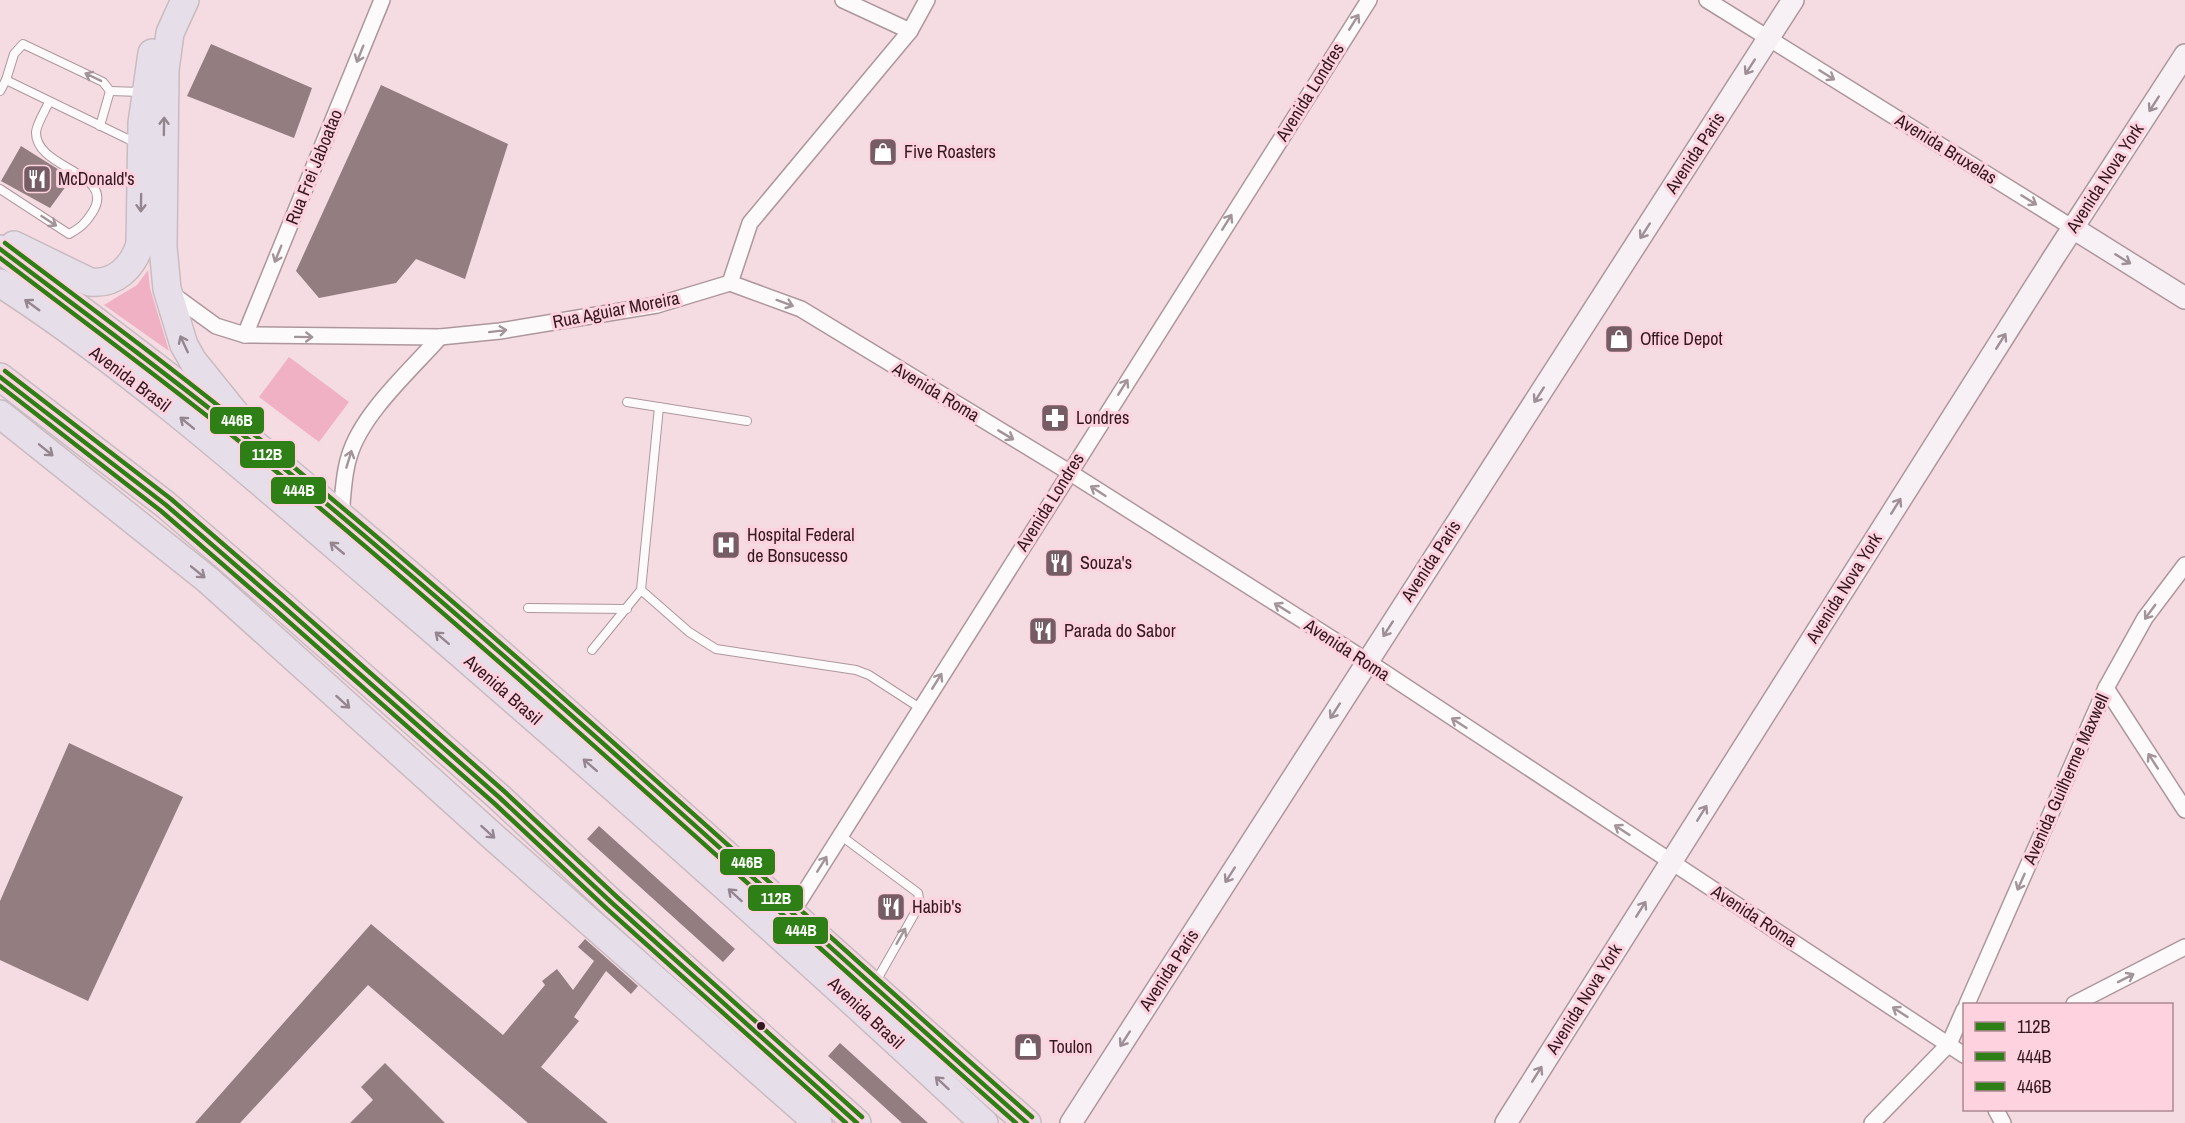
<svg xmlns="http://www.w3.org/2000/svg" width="2185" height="1123" font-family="'Archivo Narrow',sans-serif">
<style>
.green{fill:#f1b1c4}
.building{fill:#937d81}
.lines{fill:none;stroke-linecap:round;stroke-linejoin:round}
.lane-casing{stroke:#ad979d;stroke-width:10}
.street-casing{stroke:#ad979d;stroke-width:18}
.secondary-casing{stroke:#ad979d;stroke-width:24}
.highway-casing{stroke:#cabbc0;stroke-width:30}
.lane{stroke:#fdfafb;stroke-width:8}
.street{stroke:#fdfafb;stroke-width:15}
.secondary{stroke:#f7f1f6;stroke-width:21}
.highway{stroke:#e6dee9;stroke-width:27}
.bus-1-casing{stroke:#fed2de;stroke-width:9}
.bus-2-casing{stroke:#fed2de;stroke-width:9}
.bus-3-casing{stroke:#fed2de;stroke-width:9}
.bus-1{stroke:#2e7f16;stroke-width:4.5}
.bus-2{stroke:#2e7f16;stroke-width:4.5}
.bus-3{stroke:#2e7f16;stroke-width:4.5}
.oneway{stroke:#a29499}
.oneway2{stroke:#9e8f96}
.oneway3{stroke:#95858f}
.bus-dot{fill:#321821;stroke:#fed2de;stroke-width:2}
.labels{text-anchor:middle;stroke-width:6;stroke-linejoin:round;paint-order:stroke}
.street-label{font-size:18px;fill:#321821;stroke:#fed2de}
.poi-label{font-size:18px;fill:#321821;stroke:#fed2de;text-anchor:start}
.line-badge{stroke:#fed2de;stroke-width:2}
.badge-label{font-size:16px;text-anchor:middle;font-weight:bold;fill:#fff}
</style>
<rect width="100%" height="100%" fill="#f4dce2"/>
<g class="green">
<polygon points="148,270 150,288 169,351 104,305 137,285"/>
<polygon points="289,357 349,402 319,442 259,397"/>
</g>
<g class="building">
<polygon points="211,44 312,88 294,138 187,96"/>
<polygon points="381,85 508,144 465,279 416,259 396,283 319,298 296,271"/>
<polygon points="21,146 72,178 50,208 1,181"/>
<polygon points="69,743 183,797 88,1001 0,960 0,901"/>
<polygon points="599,826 735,949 723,962 587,839"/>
<polygon points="371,924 503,1035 545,985 542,981 557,969 573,990 594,961 578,947 585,939 638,986 631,994 606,971 574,1017 579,1021 541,1067 608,1123 528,1123 368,985 240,1123 195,1123"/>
<polygon points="840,1043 928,1123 902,1123 828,1056"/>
<polygon points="385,1063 445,1123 350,1123 373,1100 361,1087"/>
</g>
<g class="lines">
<g class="lane-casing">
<g id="lane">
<polyline points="6,80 14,54 23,44 103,82 110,91 100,126"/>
<polyline points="0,91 6,80 136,143"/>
<polyline points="110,91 141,92"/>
<path d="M 0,189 L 69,234 C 80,228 85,224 92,213 C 119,172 35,170 36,132 C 37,123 45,111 49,102"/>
<polyline points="627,402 747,421"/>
<polyline points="641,590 689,632 716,649 856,670 869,675 920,708"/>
<polyline points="528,608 627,609"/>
<polyline points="592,650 641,590 659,407"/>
<polyline points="840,835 918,893 920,904 875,983"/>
</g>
</g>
<g class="street-casing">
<g id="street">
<polyline points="843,0 910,31"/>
<polyline points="1707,0 2073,228"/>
<polyline points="730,283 801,309 1069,472 1367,661 1964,1055"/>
<polyline points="730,283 750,223 910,31 927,0"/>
<polyline points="172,294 216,326 245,335 440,337 500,331 657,305 730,283"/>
<polyline points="245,335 382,0"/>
<path d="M 341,516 C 343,497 343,476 349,457 C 361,414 411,370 440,337"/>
<polyline points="2106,688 2185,810"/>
<polyline points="791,914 1369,0"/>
<polyline points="1967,1004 2106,688 2145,618 2185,565"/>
<polyline points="2074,1004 2185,947"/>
<polyline points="1996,1110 2003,1123"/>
<polyline points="1872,1123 1949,1044 1964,1010"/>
</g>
</g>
<g class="secondary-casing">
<g id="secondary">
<polyline points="2073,228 2185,298"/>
<polyline points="1071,1123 1793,0"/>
<polyline points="1506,1123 2052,260 2185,55"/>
</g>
</g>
<g class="highway-casing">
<g id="highway">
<polyline points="185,0 170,33 165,70 163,247 167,289 184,345 193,361 235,413"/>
<path d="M 14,245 L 90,282 C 115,285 133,267 140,244 L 142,123 L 152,53"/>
<path d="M 0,249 C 90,317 181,384 269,456 C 528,670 774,901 1027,1123"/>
<path d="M 0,283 C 142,375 269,490 397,599 C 596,770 792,944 984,1123"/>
<polyline points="0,377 166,505 277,601 500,798 612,903 857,1123"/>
<polyline points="0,414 208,580 498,841 818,1123"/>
</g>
</g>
<use href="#lane" class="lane"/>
<use href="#street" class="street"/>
<use href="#secondary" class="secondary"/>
<use href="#highway" class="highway"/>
<g class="bus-1-casing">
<g id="bus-1">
<path d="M 0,249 C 90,317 181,384 269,456 C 529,670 775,900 1027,1123"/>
<polyline points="0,377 166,505 277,601 500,798 612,903 857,1123"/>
</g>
</g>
<g class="bus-2-casing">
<g id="bus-2">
<path d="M 0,258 C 89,326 180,392 266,463 C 522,675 766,902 1016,1123"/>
<polyline points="0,386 161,511 272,607 495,804 607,909 846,1123"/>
</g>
</g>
<g class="bus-3-casing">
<g id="bus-3">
<path d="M 5,243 C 95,311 186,378 273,450 C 533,664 780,894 1032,1117"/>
<polyline points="5,371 171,499 282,595 505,792 617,897 862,1117"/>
</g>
</g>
<use href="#bus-1" class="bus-1"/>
<use href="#bus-2" class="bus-2"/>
<use href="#bus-3" class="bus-3"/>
</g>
<defs><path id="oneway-shaft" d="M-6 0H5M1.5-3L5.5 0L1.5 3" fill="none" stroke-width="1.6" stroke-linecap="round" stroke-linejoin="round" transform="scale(1.5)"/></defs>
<g class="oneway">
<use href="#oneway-shaft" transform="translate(1354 22) rotate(-58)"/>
<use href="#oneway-shaft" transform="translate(360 54) rotate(112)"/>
<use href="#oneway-shaft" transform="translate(1827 75) rotate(32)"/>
<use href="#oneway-shaft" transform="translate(93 77) rotate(-154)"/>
<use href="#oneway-shaft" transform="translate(2029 200) rotate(32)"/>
<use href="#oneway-shaft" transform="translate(49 221) rotate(33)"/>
<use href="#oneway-shaft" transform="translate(1227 222) rotate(-58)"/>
<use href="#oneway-shaft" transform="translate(278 254) rotate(112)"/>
<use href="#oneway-shaft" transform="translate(785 303) rotate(20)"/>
<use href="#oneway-shaft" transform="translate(498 331) rotate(-7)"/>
<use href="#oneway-shaft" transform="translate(304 337) rotate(1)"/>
<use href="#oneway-shaft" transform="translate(1123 387) rotate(-58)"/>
<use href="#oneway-shaft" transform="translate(1006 435) rotate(31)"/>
<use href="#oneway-shaft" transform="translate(349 459) rotate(-73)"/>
<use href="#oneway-shaft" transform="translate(1098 491) rotate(-147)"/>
<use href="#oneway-shaft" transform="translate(1282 608) rotate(-148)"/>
<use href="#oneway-shaft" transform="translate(2150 612) rotate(126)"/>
<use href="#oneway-shaft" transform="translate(937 681) rotate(-58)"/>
<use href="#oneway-shaft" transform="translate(1459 723) rotate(-147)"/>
<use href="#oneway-shaft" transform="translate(2153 761) rotate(-123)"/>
<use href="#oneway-shaft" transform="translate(1622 830) rotate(-147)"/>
<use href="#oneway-shaft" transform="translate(822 864) rotate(-58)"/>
<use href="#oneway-shaft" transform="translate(2021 882) rotate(114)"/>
<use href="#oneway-shaft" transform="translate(901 936) rotate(-60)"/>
<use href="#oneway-shaft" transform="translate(2126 978) rotate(-27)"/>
<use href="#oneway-shaft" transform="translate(1900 1012) rotate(-147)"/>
</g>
<g class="oneway2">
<use href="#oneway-shaft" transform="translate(1750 67) rotate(123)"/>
<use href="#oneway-shaft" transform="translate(2154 104) rotate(123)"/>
<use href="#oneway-shaft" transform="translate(1645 231) rotate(123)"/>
<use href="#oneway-shaft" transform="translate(2123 259) rotate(32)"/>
<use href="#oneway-shaft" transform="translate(2001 341) rotate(-58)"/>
<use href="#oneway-shaft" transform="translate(1539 395) rotate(123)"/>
<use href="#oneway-shaft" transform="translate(1896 506) rotate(-58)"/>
<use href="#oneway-shaft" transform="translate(1388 629) rotate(123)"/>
<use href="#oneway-shaft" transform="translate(1335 711) rotate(123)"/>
<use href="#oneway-shaft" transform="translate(1702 813) rotate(-58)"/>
<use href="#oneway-shaft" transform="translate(1230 875) rotate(123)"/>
<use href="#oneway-shaft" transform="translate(1641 909) rotate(-58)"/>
<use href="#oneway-shaft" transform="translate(1125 1039) rotate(123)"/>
<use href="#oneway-shaft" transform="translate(1537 1074) rotate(-58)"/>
</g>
<g class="oneway3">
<use href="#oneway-shaft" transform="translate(164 126) rotate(-89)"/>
<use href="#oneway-shaft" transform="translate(141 203) rotate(91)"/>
<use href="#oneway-shaft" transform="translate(32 305) rotate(-144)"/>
<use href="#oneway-shaft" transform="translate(184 344) rotate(-115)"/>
<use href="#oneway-shaft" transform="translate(187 423) rotate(-141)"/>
<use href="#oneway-shaft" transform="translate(46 450) rotate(39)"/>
<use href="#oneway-shaft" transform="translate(337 548) rotate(-140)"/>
<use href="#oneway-shaft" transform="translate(198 572) rotate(39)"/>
<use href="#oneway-shaft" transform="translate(442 638) rotate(-139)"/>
<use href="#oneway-shaft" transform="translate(343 702) rotate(42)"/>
<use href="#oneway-shaft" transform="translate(590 765) rotate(-139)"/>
<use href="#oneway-shaft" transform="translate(488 832) rotate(42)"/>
<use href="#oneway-shaft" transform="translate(735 895) rotate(-138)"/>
<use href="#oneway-shaft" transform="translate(942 1083) rotate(-137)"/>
</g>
<defs>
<g id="shop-square" transform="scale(1.5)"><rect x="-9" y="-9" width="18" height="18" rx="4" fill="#765d65" stroke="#fed2de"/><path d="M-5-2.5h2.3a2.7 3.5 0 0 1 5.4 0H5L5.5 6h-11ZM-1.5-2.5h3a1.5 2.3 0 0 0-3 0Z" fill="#fff"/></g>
<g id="restaurant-square" transform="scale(1.5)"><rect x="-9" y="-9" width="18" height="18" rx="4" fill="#765d65" stroke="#fed2de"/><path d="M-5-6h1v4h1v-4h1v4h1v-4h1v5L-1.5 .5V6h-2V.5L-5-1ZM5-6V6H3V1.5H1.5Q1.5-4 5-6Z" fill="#fff"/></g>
<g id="pharmacy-square" transform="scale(1.5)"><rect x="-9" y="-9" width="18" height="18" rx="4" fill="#765d65" stroke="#fed2de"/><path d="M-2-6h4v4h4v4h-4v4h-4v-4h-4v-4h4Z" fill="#fff"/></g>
<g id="hospital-square" transform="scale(1.5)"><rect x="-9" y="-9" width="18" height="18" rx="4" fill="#765d65" stroke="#fed2de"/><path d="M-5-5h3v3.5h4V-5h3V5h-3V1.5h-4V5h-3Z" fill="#fff"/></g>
</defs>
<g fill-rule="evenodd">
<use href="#shop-square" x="883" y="152"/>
<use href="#restaurant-square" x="37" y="179"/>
<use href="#shop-square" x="1619" y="339"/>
<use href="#pharmacy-square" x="1055" y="418"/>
<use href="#hospital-square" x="726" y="545"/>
<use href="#restaurant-square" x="1059" y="563"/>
<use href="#restaurant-square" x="1043" y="631"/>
<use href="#restaurant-square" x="891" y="907"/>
<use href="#shop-square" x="1028" y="1047"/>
</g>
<circle class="bus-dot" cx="761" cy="1026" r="5"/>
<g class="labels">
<g class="street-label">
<text transform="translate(1310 92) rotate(-58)" y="6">Avenida Londres</text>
<text transform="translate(1946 149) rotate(32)" y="6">Avenida Bruxelas</text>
<text transform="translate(1695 153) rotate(-57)" y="6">Avenida Paris</text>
<text transform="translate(314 167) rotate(-68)" y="6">Rua Frei Jaboatao</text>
<text transform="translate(2105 178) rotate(-57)" y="6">Avenida Nova York</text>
<text transform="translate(616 310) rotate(-11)" y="6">Rua Aguiar Moreira</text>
<text transform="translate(130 379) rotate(37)" y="6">Avenida Brasil</text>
<text transform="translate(936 392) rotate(31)" y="6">Avenida Roma</text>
<text transform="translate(1050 502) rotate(-58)" y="6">Avenida Londres</text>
<text transform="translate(1431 561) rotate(-57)" y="6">Avenida Paris</text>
<text transform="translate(1844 588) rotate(-58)" y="6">Avenida Nova York</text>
<text transform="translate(1347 650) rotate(33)" y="6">Avenida Roma</text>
<text transform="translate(503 690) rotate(41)" y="6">Avenida Brasil</text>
<text transform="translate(2066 779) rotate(-66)" y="6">Avenida Guilherme Maxwell</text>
<text transform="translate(1754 916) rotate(33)" y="6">Avenida Roma</text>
<text transform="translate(1169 970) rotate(-57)" y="6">Avenida Paris</text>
<text transform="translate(1584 999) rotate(-58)" y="6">Avenida Nova York</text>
<text transform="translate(866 1013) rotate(43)" y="6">Avenida Brasil</text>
</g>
<g class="poi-label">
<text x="904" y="158">Five Roasters</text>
<text x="58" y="185">McDonald's</text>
<text x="1640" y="345">Office Depot</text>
<text x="1076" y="424">Londres</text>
<text x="747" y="541">Hospital Federal<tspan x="747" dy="21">de Bonsucesso</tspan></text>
<text x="1080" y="569">Souza's</text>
<text x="1064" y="637">Parada do Sabor</text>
<text x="912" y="913">Habib's</text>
<text x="1049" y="1053">Toulon</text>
</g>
</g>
<g class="line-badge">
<rect x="209" y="406" width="56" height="29" rx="6" fill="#2e7f16"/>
<rect x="239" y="440" width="57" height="29" rx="6" fill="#2e7f16"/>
<rect x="270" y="476" width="57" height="29" rx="6" fill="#2e7f16"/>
<rect x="719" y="848" width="57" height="28" rx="6" fill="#2e7f16"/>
<rect x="747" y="884" width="57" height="28" rx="6" fill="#2e7f16"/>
<rect x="772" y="916" width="57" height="29" rx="6" fill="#2e7f16"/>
</g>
<g class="badge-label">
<text x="237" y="426">446B</text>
<text x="267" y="460">112B</text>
<text x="299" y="496">444B</text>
<text x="747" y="868">446B</text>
<text x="776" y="904">112B</text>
<text x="801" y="936">444B</text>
</g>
<rect x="1963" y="1003" width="210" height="108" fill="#fed2de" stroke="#ac8892" stroke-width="1.5"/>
<rect x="1975" y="1022" width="30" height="9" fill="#2e7f16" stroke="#ac8892" stroke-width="1.5"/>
<text x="2017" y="1033" font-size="18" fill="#321821">112B</text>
<rect x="1975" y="1052" width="30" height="9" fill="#2e7f16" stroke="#ac8892" stroke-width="1.5"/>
<text x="2017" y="1063" font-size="18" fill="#321821">444B</text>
<rect x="1975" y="1082" width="30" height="9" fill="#2e7f16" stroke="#ac8892" stroke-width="1.5"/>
<text x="2017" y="1093" font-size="18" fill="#321821">446B</text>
</svg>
